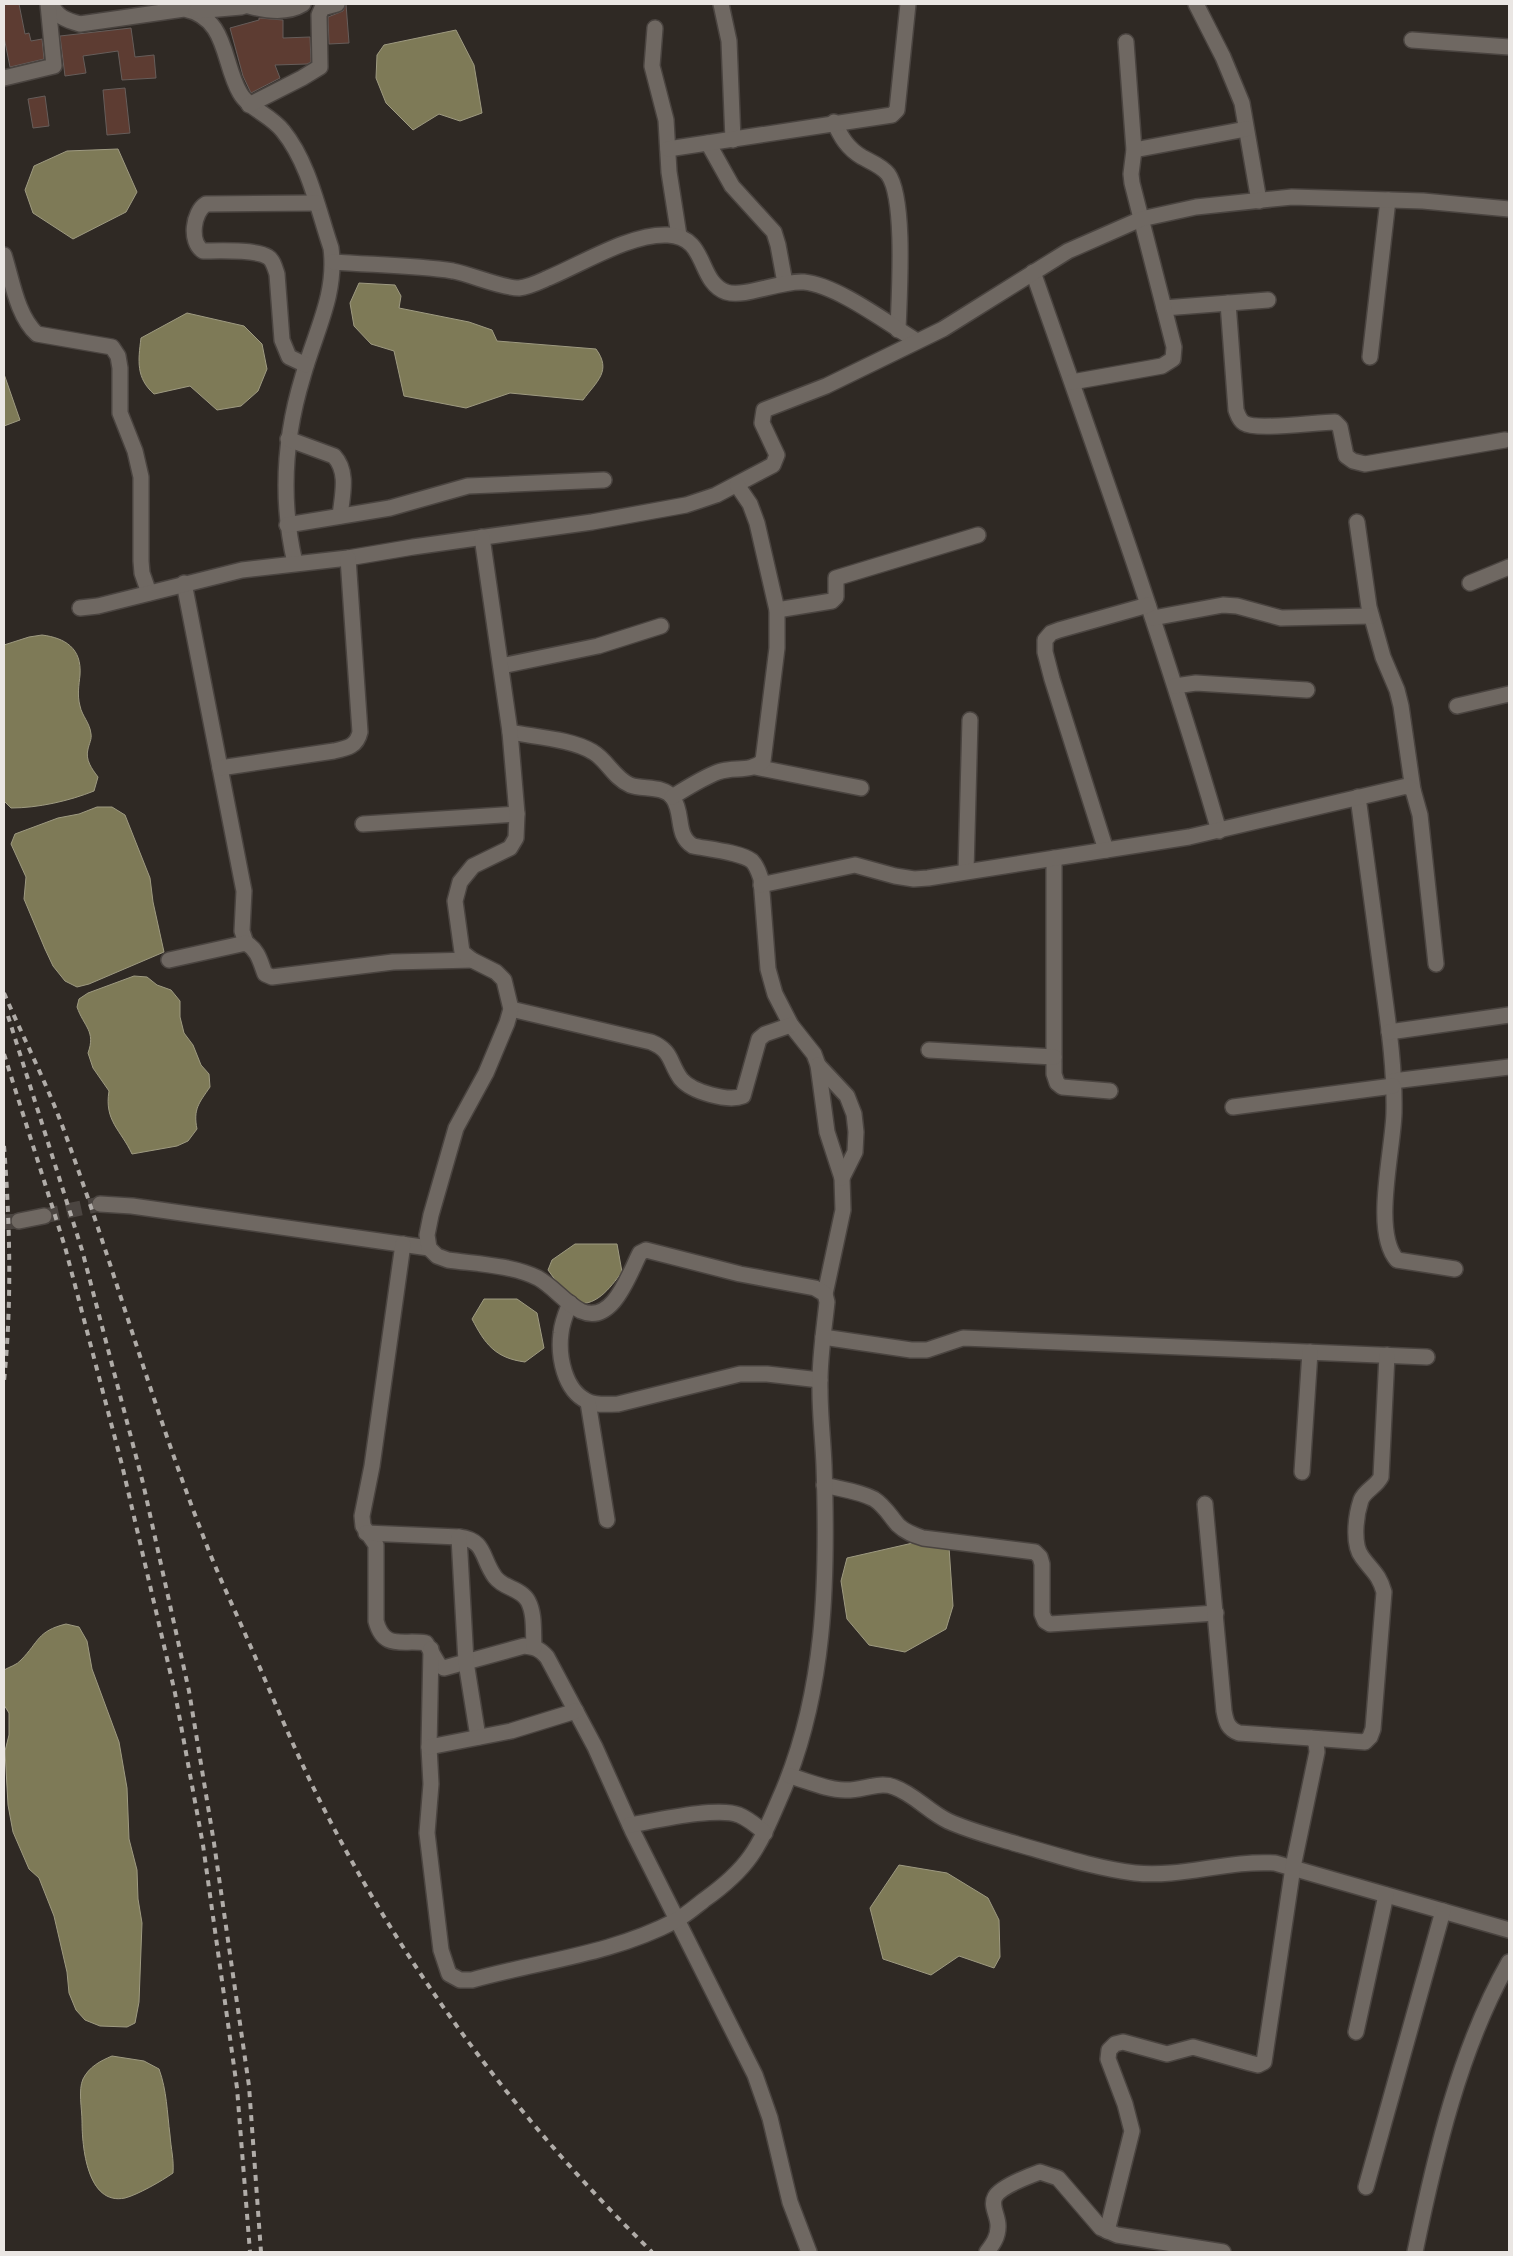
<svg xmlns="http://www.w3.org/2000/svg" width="1513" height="2256" font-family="'PT Sans Narrow',sans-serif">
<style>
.water{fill:#7e7a57;stroke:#9e9a81}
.building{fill:#5d3c32;stroke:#665d5a}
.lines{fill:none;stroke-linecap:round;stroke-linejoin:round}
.minor-tunnel{stroke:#4b4541;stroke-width:15;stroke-dasharray:15 8;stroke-linecap:butt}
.minor-casing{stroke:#4a4440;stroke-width:18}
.minor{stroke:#6f6862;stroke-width:15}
.rail{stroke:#b0aca8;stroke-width:4;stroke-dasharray:6 6;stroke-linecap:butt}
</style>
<rect width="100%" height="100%" fill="#2f2924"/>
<g class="water">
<polygon points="456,30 474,65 482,113 460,121 439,114 413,130 386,103 376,78 377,55 384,45"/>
<polygon points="118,149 137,192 126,212 73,239 33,213 25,190 34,166 67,151"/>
<path d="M 359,283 L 395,285 L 401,296 L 399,308 L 469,322 L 492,330 L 497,341 L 596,349 C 612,371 597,381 583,400 L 510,393 L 466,408 L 404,396 L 394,351 L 371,344 L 354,326 L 350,303 Z"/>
<path d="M 187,313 L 244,326 L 262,344 L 267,369 L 258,391 L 241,406 L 217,410 L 190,386 L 154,394 C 136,378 138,361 141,338 Z"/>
<polygon points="4,374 20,420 4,426"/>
<path d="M 42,635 C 65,638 82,648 80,675 C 79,685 77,695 80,706 C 82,716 90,723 91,734 C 92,739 89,744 88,749 C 85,760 92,769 98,777 L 94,791 C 69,801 38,808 11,808 L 4,801 L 4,645 L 29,637 Z"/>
<polygon points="97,807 112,807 125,815 150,878 153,902 164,952 89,984 77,987 65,981 53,966 45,949 24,899 26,877 11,844 15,834 58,818 79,814"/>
<path d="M 134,976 L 147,977 L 157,985 L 171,990 L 180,1001 L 180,1017 L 184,1033 L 193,1045 L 201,1065 L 209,1074 L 210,1087 C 199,1103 193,1109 197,1129 L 188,1141 L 177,1146 L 132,1154 C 121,1130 104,1121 109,1091 L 93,1068 L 88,1053 C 96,1031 84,1027 77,1007 L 79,999 L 88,993 Z"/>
<path d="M 575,1244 L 617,1244 L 622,1272 C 609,1289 596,1308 572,1303 L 548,1270 L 552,1260 Z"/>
<path d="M 484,1299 L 517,1299 L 537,1313 L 544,1348 L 525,1362 C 495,1358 485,1344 472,1319 Z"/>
<polygon points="926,1540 949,1547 953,1606 946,1629 905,1652 869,1645 847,1619 841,1581 847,1558"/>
<path d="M 66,1624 L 79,1627 L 87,1641 L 92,1669 L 119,1742 L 127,1788 L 129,1839 L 137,1870 L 138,1899 L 142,1923 L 139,2002 L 135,2023 L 127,2027 L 100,2026 L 85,2020 L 76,2010 L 69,1993 L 67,1972 L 54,1916 L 39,1878 L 29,1869 L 13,1832 L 8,1805 L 5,1751 L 9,1735 L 9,1713 L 4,1705 L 4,1670 C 9,1667 17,1665 21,1660 C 39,1642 37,1631 66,1624 Z"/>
<polygon points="899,1865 947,1873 988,1898 999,1920 1000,1957 994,1968 959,1956 931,1975 883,1959 870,1908"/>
<path d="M 112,2056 L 144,2061 L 159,2069 C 167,2091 167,2112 170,2135 C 171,2149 174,2159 173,2173 C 162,2181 137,2195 125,2198 C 87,2206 82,2146 82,2121 C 82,2109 78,2090 83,2079 C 89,2067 100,2061 112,2056 Z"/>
</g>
<g class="building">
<polygon points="4,4 19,4 25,34 29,33 31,41 42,39 44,59 10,67 4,37"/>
<polygon points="346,4 349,43 329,44 328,17 343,11"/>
<polygon points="259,18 283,20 283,38 310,37 311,62 307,64 275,65 280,78 251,93 243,76 230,28 259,20"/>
<polygon points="131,28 135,57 154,55 156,78 122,80 118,51 83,56 86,73 65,76 60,36"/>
<polygon points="125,88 130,133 107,135 103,90"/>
<polygon points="45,96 49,126 33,128 28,99"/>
</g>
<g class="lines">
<g class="minor-tunnel">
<polyline points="44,1216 100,1204"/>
<polyline points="4,1222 19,1221"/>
</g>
<g class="minor-casing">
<g id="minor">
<path d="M 51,4 C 57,17 66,20 80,24 L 184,9 C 228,18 222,62 240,93 C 249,109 271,115 283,131 C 309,163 318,210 331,248 C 337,295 315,332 303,376 C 284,438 280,499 295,563"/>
<polyline points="721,4 729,41 733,140"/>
<polyline points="1196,4 1223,57 1242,103 1259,201"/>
<path d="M 249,6 C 267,11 287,14 303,4"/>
<polyline points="196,11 241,7 251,4"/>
<polyline points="655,28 652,66 666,120 669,172 679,236"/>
<polyline points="1412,40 1509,47"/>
<polyline points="4,78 54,66 48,4"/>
<polyline points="249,105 302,78 320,67 319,15 322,8 337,4"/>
<path d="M 834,122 C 841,137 847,148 862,157 C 871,162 882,166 888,174 C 906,199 899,297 898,330"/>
<polyline points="708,143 732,186 774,232 778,245 785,283"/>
<polyline points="668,149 892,115 897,110 908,4"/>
<polyline points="1134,150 1246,129"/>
<path d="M 4,255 C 12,280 17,316 37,334 L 112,347 L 118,356 L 120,368 L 120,413 L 135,451 L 141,477 L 141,561 L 142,573 L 149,593"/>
<path d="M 333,262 C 373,265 414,265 453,271 C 473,275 501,288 519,288 C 529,287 539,282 548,278 C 582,264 631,233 668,235 C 708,237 697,281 726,292 C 746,298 780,280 804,282 C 837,285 887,323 917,341"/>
<path d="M 1033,272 C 1098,457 1164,642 1219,831"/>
<path d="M 1228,303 L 1236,410 C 1238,415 1239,420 1244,423 C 1256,431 1316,422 1335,422 L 1340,427 L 1346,456 L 1353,461 L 1365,464 L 1505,440"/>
<polyline points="1164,308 1268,300"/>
<polyline points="1370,357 1388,200"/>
<path d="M 306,365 L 289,357 L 282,340 L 277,274 C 275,268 273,260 268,257 C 256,249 218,251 203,251 C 189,242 193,212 206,204 L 316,203"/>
<polyline points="1072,382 1162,366 1173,359 1174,347 1132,183 1131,174 1134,150 1126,42"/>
<path d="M 288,439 L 334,456 C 349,472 342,496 340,516"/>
<polyline points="1357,522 1369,607 1383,657 1397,690 1401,706 1413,790"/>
<polyline points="287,525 390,508 468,486 604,480"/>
<polyline points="184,583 244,891 242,931 246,943"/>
<polyline points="1470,583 1509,567"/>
<polyline points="80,608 98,606 242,570 348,558 413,547 592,522 686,505 716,495 773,465 777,455 762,423 764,410 826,386 943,329 1068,251 1141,219 1196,207 1292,197 1423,201 1509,209"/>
<polyline points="777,610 832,601 836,597 836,578 978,535"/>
<polyline points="1153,618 1223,605 1237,606 1281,618 1371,616"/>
<polyline points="501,666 598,646 661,626"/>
<polyline points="1175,686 1196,683 1307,690"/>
<polyline points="1457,706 1509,694"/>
<path d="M 510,732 C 535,737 572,739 593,752 C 607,760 614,778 630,785 C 643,790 664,785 673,798 C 684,814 675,835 693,846 C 708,849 740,852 752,861 C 757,866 759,873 761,879 L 768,969 L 775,994 L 791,1025 L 814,1054 L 818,1065 L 827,1132 L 842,1178 L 843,1210 L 825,1294"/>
<polyline points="755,767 861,788"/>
<path d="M 220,768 L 334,751 C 348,748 357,746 360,732 L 348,558"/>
<path d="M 672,797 C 687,788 702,778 718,772 C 734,766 750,773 763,761 L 777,648 L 777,610 L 757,523 L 750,504 L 737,485"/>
<path d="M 1358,797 C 1366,857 1374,917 1382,977 C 1388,1022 1395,1067 1394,1113 C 1393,1151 1372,1232 1397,1260 L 1455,1269"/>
<polyline points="363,824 517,814"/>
<polyline points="1106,850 1052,679 1045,652 1045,640 1051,633 1059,630 1148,605"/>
<polyline points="1054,858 1054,1074 1057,1083 1062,1087 1110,1091"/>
<polyline points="966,871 970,720"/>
<polyline points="761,885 855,865 895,876 914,879 928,878 1189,837 1407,786 1413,790 1420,815 1436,964"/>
<path d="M 169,960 L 246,943 C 258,950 260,961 265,974 L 272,977 L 393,962 L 472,960"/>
<path d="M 511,1009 L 651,1042 C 673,1051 669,1063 681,1079 C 692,1092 728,1102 743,1096 L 759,1039 L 765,1034 L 791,1025"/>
<polyline points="1389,1032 1509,1015"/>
<polyline points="929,1050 1054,1057"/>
<polyline points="818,1065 847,1096 854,1114 856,1132 855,1152 842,1178"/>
<polyline points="1393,1081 1509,1067"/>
<polyline points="1233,1107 1393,1086"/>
<polyline points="100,1204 132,1206 429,1248"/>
<polyline points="19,1221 44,1216"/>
<path d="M 403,1244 L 372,1466 L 362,1516 L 363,1526 L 376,1545 L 376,1621 C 384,1651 403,1639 426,1643 L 439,1665 L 444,1668 L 524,1646 C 535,1647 540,1649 547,1657 L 595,1747 L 633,1832 L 755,2075 L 770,2118 L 790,2202 L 809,2252"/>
<path d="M 570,1303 C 566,1313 562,1322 561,1333 C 558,1356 564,1390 587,1401 C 597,1406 608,1404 618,1404 L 740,1374 L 767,1374 L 820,1380"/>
<polyline points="823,1337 911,1350 927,1350 963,1338 1427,1357"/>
<polyline points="588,1402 607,1520"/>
<polyline points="1302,1472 1310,1352"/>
<path d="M 824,1485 C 840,1489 859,1491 874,1499 C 885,1506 890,1516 898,1525 C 905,1532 914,1535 923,1538 L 1035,1552 L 1040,1557 L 1042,1564 L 1042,1614 L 1045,1621 L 1050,1624 L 1216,1613"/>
<path d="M 366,1533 L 459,1537 C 486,1540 481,1558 495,1577 C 504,1589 521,1588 528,1601 C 535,1614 533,1632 534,1647"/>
<polyline points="459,1537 466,1662 478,1737"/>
<path d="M 431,1649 L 429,1747 L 431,1784 L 427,1833 L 441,1950 L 449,1974 L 460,1980 L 472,1980 C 540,1961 612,1954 675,1921 C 686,1915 695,1907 704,1900 C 749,1868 758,1849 779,1800 C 826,1695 828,1579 824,1465 C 823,1440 820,1415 820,1390 C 819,1361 824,1331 827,1302 L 825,1294 L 815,1288 L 740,1274 L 646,1250 L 640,1253 C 629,1274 613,1325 581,1311 C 565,1303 554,1287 538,1278 C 512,1265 477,1264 448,1260 L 437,1256 L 429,1248 L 427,1235 L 431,1215 L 456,1128 L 486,1073 L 507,1023 L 511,1009 L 504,980 L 496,972 L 472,960 L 462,952 L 455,901 L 460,882 L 473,866 L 510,848 L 516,838 L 517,814 L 510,732 L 482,537"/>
<path d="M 1311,1738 L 1365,1742 L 1370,1737 L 1373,1729 L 1384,1592 C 1379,1574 1372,1571 1362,1557 C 1352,1544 1356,1515 1361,1500 C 1365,1490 1376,1487 1381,1477 L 1387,1355"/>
<polyline points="429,1747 511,1731 576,1711"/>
<path d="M 790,1776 C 808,1781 827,1790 845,1790 C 861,1791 879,1781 894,1787 C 914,1794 929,1812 948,1821 C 970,1831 994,1837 1017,1844 C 1056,1855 1095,1868 1135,1873 C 1181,1878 1227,1860 1275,1863 L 1509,1930"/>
<path d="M 630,1825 C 654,1821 718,1806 739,1815 C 749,1819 757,1826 765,1833"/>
<polyline points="1356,2032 1386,1895"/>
<polyline points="1366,2187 1443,1911"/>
<path d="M 1107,2231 L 1132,2131 L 1125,2104 L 1108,2059 L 1109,2050 L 1115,2044 L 1123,2042 L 1167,2054 L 1193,2047 L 1250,2063 L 1258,2065 L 1264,2062 L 1293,1867 L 1317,1752 L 1316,1743 L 1311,1738 L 1239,1733 C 1228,1729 1226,1722 1224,1711 L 1205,1504"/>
<path d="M 987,2252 C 993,2244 998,2237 998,2227 C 999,2217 990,2206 995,2197 C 1000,2187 1029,2176 1040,2172 L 1058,2178 L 1101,2228 L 1117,2235 L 1223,2252"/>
<path d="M 1415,2252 C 1435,2155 1460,2048 1509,1962"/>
</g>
</g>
<use href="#minor" class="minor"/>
<g class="rail">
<path d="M 4,993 C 23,1037 45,1080 62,1125 C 112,1260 150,1399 202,1533 C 216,1571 234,1608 250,1645 C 274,1700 297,1756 324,1809 C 408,1974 520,2123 652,2252"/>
<polyline points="8,1016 82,1250 143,1483 189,1691 214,1843 249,2086 261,2252"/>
<polyline points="4,1054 65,1247 122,1465 175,1693 203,1845 237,2088 250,2252"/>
<path d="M 4,1146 C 10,1224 12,1303 4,1381"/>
</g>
</g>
<rect width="1513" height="2256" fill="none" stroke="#eae6e3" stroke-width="10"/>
</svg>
